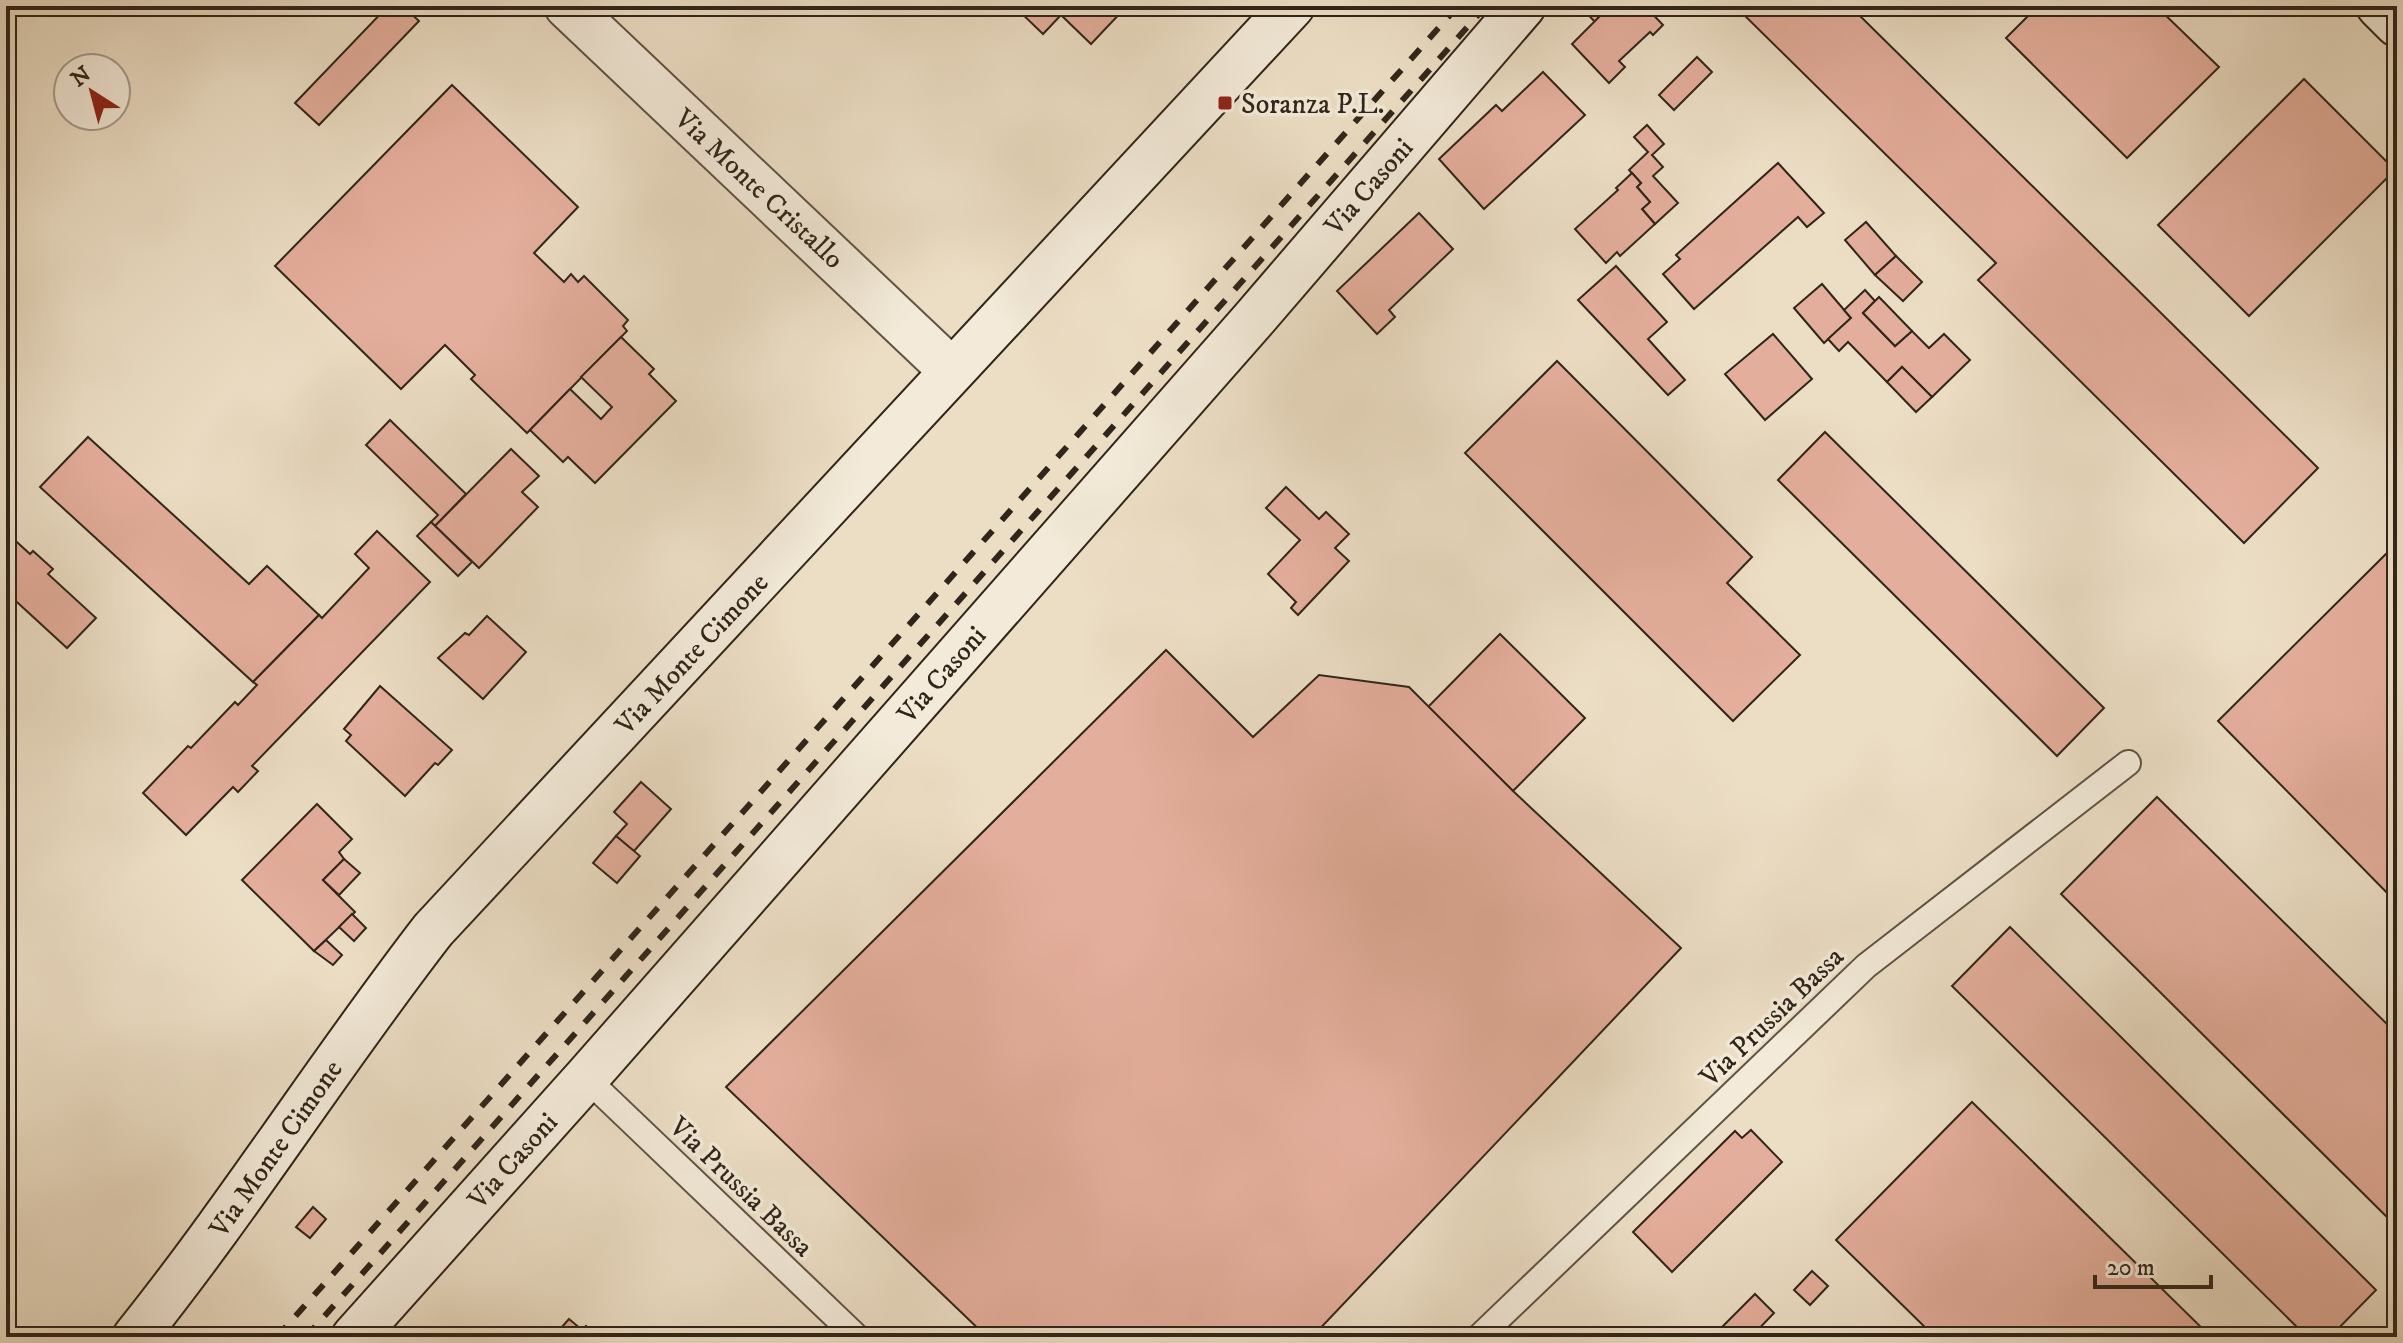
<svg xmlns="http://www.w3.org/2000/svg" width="2403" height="1343" font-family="'IM FELL DW Pica',serif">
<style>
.building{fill:#e4ae9c;stroke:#30251a;stroke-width:2}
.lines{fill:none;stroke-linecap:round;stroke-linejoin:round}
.lane-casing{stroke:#5f5345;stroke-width:28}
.street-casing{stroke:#5f5345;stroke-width:48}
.secondary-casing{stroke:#30251a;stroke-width:48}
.lane{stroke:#f3ead9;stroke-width:24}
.street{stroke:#f3ead9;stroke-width:44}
.secondary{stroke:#f3ead9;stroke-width:44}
.rail{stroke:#30251a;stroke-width:6;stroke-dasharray:14 14;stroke-linecap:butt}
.poi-dot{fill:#8f2418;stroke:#f3ead9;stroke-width:3}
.labels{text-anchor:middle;stroke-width:7;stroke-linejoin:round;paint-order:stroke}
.poi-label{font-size:28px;fill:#30251a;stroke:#f3ead9;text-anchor:start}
.street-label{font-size:28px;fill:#30251a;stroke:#f3ead9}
</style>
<rect width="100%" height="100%" fill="#ecdec5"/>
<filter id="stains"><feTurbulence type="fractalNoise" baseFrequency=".0025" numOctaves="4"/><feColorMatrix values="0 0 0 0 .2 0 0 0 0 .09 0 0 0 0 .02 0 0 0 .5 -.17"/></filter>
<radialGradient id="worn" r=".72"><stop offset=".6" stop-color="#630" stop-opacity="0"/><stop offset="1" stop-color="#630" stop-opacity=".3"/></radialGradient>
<g class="building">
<polygon points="388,6 403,6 419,21 319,125 295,103"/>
<polygon points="1021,6 1127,6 1091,44 1061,15 1043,34 1018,10"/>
<polygon points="1580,6 1608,6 1609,7 1595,22"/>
<polygon points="1608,6 1645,6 1663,25 1653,35 1650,32 1619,61 1625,67 1609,83 1572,44 1609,7"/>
<polygon points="1735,6 1850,6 2318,468 2244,543 1978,280 1996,263"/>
<polygon points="2038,6 2156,6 2219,67 2127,158 2006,38"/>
<polygon points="1697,57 1712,72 1674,110 1659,95"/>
<polygon points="1543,72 1585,115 1484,209 1439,159 1496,105 1502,111"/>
<polygon points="2304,79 2395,170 2249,316 2158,225"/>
<polygon points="452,85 578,207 534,253 564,282 571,274 578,282 584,276 628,320 623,326 627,331 527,433 471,379 475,375 445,345 401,389 275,266"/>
<polygon points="1647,125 1664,144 1652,155 1663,167 1653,176 1678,203 1655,224 1642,209 1650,202 1637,187 1641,183 1629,170 1648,152 1634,137"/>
<polygon points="1778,163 1824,213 1807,227 1798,217 1694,309 1663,274 1680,259 1676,255"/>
<polygon points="1632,173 1641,183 1637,187 1650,202 1642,209 1655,224 1620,256 1617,252 1606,263 1575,229 1618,190 1616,188"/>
<polygon points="1419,213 1453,249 1389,310 1395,317 1377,334 1337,291"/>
<polygon points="1866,222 1896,256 1875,275 1845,240"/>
<polygon points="1896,256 1922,282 1903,301 1875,275"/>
<polygon points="1616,266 1667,322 1648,339 1685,380 1668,395 1578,300"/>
<polygon points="1822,284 1851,318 1824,343 1794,308"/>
<polygon points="1865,290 1875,301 1863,313 1895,346 1912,331 1929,348 1944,334 1970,360 1932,397 1902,367 1887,382 1848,342 1839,351 1828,339 1851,318 1844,310"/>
<polygon points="1879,297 1912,331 1895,346 1863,313"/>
<polygon points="1773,334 1812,379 1765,420 1725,374"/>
<polygon points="621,337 654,369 649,374 676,401 595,483 568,457 563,462 530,430 570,389 601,419 612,407 581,377"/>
<polygon points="1557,361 1752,557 1727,583 1800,655 1733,721 1465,453"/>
<polygon points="1902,367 1932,397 1916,412 1887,382"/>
<polygon points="390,420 466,494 435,526 431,522 438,515 366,445"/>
<polygon points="1825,432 2104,708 2057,756 1778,480"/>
<polygon points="88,437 249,584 267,566 319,615 253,682 40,487"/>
<polygon points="511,449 539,476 522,492 538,507 479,568 435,526"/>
<polygon points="1286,487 1319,519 1326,512 1349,534 1335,548 1349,561 1298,615 1291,608 1296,602 1268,574 1300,540 1266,508"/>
<polygon points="431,522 472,562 458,576 417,536"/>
<polygon points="377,531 430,582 252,766 258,771 238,792 233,787 186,835 143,793 188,746 191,748 235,702 238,705 257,685 253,682 319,615 322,618 369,568 355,554"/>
<polygon points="6,532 30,554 33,551 53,569 48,574 96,618 67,648 6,592"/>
<polygon points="2397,543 2397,903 2218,721"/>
<polygon points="487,616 526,652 483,699 438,658 465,633 469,635"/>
<polygon points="1500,634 1585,718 1513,791 1428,707"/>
<polygon points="1166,650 1253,737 1319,675 1409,687 1513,791 1681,948 1312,1337 987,1337 726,1087"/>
<polygon points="380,686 452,750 438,765 435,763 405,796 346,741 351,735 344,729"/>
<polygon points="641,782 671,809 634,851 616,836 627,824 614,812"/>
<polygon points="2157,797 2397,1034 2397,1227 2061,894"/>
<polygon points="317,804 352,839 339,852 344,859 323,880 355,912 314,951 242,880"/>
<polygon points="616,836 640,856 617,883 593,863"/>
<polygon points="344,859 360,873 339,895 323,880"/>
<polygon points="352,914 366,928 354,941 339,927"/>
<polygon points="2010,927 2376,1290 2330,1337 2307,1337 1952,986"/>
<polygon points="326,940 342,955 333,965 314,951"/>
<polygon points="1972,1102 2211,1337 1935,1337 1836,1240"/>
<polygon points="1751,1130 1782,1162 1672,1272 1633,1232 1735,1131 1742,1138"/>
<polygon points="313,1207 326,1219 310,1238 296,1227"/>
<polygon points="1812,1271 1828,1286 1810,1305 1794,1290"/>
<polygon points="1755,1294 1774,1313 1751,1337 1720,1337 1716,1333"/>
<polygon points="569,1319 582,1330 586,1326 597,1337 553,1337"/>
</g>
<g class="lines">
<g class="lane-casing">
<g id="lane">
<polyline points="586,1078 857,1337"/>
<polyline points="1479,1337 1866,966 2128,763"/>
</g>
</g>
<g class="street-casing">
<polyline id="street" points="567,6 952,371"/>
</g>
<g class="secondary-casing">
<g id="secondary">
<polyline points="2379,6 2397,24"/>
<path d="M 135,1337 C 240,1206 330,1063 433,930 L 1292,6"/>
<polyline points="354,1337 586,1078 1253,320 1523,6"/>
</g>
</g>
<use href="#lane" class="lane"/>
<use href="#street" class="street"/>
<use href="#secondary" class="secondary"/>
<g class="rail">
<polyline points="277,1337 1458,6"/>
<polyline points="306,1337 1486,6"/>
</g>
</g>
<rect class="poi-dot" x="1217" y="95" width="16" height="16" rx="4"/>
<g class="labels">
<g class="poi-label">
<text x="1241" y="113">Soranza P.L.</text>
</g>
<g class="street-label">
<text transform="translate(1368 186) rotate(-49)" y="10">Via Casoni</text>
<text transform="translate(760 188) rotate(43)" y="10">Via Monte Cristallo</text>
<text transform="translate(691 653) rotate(-47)" y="10">Via Monte Cimone</text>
<text transform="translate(941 674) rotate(-49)" y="10">Via Casoni</text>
<text transform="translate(1771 1016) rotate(-44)" y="10">Via Prussia Bassa</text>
<text transform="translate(275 1148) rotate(-55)" y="10">Via Monte Cimone</text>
<text transform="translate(512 1160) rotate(-48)" y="10">Via Casoni</text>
<text transform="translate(742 1186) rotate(44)" y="10">Via Prussia Bassa</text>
</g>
</g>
<rect width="2403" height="1343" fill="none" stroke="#ecdec5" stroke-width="32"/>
<rect x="8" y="8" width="2387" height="1327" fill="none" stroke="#30251a" stroke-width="4"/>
<rect x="16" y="16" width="2371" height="1311" fill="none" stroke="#30251a" stroke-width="2"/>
<g transform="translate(92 92) rotate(324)"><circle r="38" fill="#f3ead9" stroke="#a59b8d" stroke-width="2"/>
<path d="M0-6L14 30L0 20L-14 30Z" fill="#8f2418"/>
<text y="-12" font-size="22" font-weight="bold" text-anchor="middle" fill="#30251a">N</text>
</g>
<path d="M2095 1275v12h116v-12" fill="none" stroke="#30251a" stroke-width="4"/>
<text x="2107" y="1275" font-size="24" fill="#30251a" stroke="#f3ead9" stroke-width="6" paint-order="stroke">20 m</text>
<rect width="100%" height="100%" filter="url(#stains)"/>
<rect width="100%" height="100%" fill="url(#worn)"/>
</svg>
